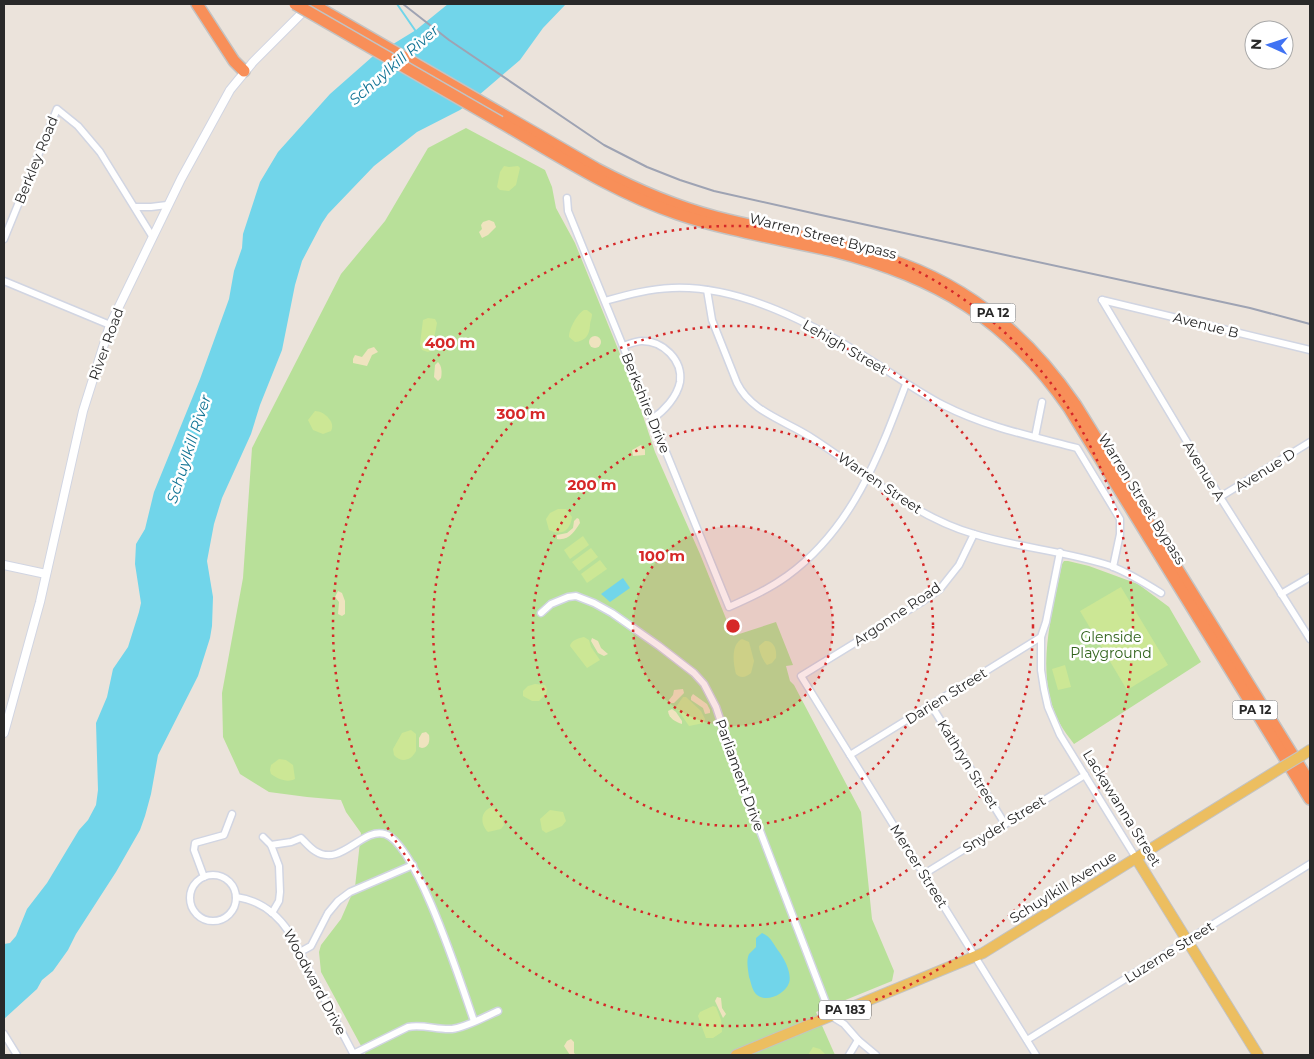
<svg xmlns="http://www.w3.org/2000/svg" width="1314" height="1059" font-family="Montserrat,sans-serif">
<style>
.green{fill:#b8e099}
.sand{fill:#efe3bf}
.pitch{fill:#cce795}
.water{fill:#71d5ea}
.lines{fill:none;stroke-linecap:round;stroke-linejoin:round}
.stream{stroke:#71d5ea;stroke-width:2}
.minor-casing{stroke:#d1d5e2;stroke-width:9}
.tertiary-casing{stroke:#d1d5e2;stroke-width:10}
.primary-casing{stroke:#c3c3c3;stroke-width:12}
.motorway-casing{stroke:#c3c3c3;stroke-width:14}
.minor{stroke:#fff;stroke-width:6}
.tertiary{stroke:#fff;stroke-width:8}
.primary{stroke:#ecbe60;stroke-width:10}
.motorway{stroke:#f88f59;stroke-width:11}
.rail{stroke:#9ea3b3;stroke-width:2}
.primary-bridge-casing{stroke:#c3c3c3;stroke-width:12;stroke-linecap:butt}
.motorway-bridge-casing{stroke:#c3c3c3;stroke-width:14;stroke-linecap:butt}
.primary-bridge{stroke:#ecbe60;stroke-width:10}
.motorway-bridge{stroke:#f88f59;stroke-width:11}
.ring{fill:none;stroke:#d62828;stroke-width:2.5;stroke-dasharray:2.5 5}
.labels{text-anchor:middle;stroke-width:5;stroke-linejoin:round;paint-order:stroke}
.shield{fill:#fff;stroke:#696969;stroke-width:1}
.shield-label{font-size:12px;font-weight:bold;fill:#292929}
.street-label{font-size:14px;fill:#292929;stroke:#fff}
.park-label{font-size:14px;fill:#31631c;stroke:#fff}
.water-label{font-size:15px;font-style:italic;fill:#127495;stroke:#fff}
.centre{fill:#d62828;stroke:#fff;stroke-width:2.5}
.ring-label{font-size:15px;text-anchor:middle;font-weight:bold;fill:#d62828;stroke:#fff;stroke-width:5;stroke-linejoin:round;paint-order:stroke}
</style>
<rect width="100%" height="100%" fill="#ebe3db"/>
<g class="green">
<polygon points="466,128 545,170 552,187 556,208 575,243 633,386 655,452 700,554 733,636 776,622 793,665 786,666 790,681 794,685 861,812 872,919 894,971 892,981 816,1012 835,1055 366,1055 321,972 319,952 321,945 341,919 355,887 361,833 346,812 341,800 307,797 269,792 240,774 223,737 222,693 243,578 252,448 341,274 385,221 428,148"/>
<path d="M 1064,561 L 1068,561 L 1089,566 L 1138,584 L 1169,607 L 1201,662 L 1074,744 C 1069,737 1063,730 1059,722 C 1034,672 1052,615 1062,564 Z"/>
</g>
<g class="sand">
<polygon points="489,220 494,222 496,227 488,235 482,238 479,232 482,229 481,225 483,222"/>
<circle cx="595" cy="342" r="6"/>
<polygon points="374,347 378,352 372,355 367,366 353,363 353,359 355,355 362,357 368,349"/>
<path d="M 438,362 C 442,366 442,373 441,378 L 438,381 L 434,377 L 435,365 Z"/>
<polygon points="641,445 645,450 645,455 633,456 632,450"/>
<path d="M 577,518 L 579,519 L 580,523 C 575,531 569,541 557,539 L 557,535 L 567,533 L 573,528 L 574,521 Z"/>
<polygon points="338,591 342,593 345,601 345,614 342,616 338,614 339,602 335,597"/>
<polygon points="592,638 598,641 601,648 608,654 604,656 598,653 591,641"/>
<polygon points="683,689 684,693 674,703 669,703 669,700 673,695 674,690"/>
<polygon points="693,694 707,704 710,710 710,713 705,714 703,708 691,700 691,697"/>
<path d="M 672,709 L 676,712 L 682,721 L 682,724 C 676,722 669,719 668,711 Z"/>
<path d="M 426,732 L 429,735 C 430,741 429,747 422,748 L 419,747 L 419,738 L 422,733 Z"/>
<polygon points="717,997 721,998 722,1008 726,1014 723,1018 715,1001"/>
<polygon points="571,1039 574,1042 574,1053 576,1055 570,1055 564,1046 567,1041"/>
</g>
<g class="pitch">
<polygon points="504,166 509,167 518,166 520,168 516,185 509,191 500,190 497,187 500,172"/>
<path d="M 584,310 L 587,310 L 592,314 C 592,319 590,321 590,326 C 589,335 586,341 575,342 L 569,337 C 569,329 577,314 584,310 Z"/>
<polygon points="428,318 435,319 437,323 432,350 428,352 422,350 420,344 423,320"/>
<path d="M 315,411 C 324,411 336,422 331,431 L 323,434 L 313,430 L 308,420 Z"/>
<path d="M 558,509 L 566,509 L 572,517 C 570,531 562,536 549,530 L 546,519 L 550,513 Z"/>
<polygon points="583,536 589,545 570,559 564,550"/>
<polygon points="591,548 598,557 579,571 572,562"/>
<polygon points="600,560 607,569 587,583 581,574"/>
<polygon points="1121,587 1168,665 1127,690 1080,611"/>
<path d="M 584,637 L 589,640 L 591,647 L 600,660 L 587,668 L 570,646 C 571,640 579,638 584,637 Z"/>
<path d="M 742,639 L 749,642 L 754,661 L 751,673 C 747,677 740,679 736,674 C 733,663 731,644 742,639 Z"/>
<path d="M 765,641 C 774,640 777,650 776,658 L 772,663 L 767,665 C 763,661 759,651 759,646 Z"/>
<polygon points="1065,665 1071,687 1058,690 1052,669"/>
<polygon points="535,684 545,685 547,689 546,694 539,701 532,701 523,696 523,691 528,686"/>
<polygon points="683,697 686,697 701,711 705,719 704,723 689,726 676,707"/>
<path d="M 411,730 L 416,734 L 416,751 C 411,761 401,763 394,755 L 393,749 L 402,733 Z"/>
<path d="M 279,759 L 286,760 L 293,765 L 295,779 C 287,783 278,779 271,774 L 270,770 L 271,765 Z"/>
<path d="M 492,807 C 501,811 502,816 504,825 L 501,829 L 488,832 C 480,824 480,811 492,807 Z"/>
<polygon points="550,810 563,812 566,821 562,826 546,833 542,830 540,819"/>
<polygon points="713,1006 716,1007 721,1020 722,1032 713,1038 706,1038 698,1016 700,1012"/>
<polygon points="813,1047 820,1049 826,1055 808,1055"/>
</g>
<g class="water">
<polygon points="448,4 566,4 543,28 520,60 472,101 460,110 417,132 374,166 328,214 322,223 302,261 295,285 282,350 260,405 251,434 222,498 214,524 207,561 213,597 212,626 210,638 198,676 158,755 151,794 145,816 140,830 116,872 76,934 68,950 53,971 42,980 37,989 4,1019 4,944 10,943 16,936 27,909 47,883 79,830 88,820 96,805 98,790 96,723 107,697 113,669 128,647 139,612 141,603 135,564 136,544 145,529 154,492 200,379 229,299 234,271 242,248 243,234 260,182 278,152 330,94 372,57 416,30"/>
<polygon points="623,578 630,588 610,602 601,594"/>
<path d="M 762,933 C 772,937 774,946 780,953 C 785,960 792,974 789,983 C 785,994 767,1003 757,995 C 752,991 751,982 749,977 C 748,969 746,961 749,954 L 756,947 L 756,938 Z"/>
</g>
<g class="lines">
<polyline class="stream" points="397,4 417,33"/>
<g class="minor-casing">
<g id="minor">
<path d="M 567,198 L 568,211 L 729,607 C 749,598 769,589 787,576 C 852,529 879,456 906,384"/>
<polyline points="135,207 151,207 167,205"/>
<polyline points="4,239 57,109 78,126 100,152 152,236"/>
<polyline points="4,281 110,325"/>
<path d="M 707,290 L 712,320 L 737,383 C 751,412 786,421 812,438 C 865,472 912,516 974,534 C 1019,548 1066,551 1111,566 C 1129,573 1145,583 1161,593"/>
<polyline points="1102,300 1220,497 1310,639"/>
<polyline points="1102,300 1310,350"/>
<path d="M 605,301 C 627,295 648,289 672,288 C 741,285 815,325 872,361 C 896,376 918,392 943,405 C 986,427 1031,436 1077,448 L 1120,519 L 1120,534 L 1113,567"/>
<path d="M 623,346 C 629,344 636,341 642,341 C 663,341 683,360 680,382 C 677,397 664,411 652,419"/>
<polyline points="1035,437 1042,402"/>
<polyline points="1220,497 1310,442"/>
<polyline points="974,534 959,565 940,589 920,603 801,676 1036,1055"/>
<polyline points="1060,552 1046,622 1041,637 1041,670 1044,689 1048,707 1060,735 1136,858"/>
<polyline points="1281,594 1310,577"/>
<polyline points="541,613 551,604 568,597 576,596 594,603 612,613 659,646 694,673 704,684 716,707 739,776 831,1016 844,1024 858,1040 876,1055"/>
<polyline points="931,705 1005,824"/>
<polyline points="850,755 1041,637"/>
<polyline points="263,837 271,845 279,866 280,892 279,901 272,913"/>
<path d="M 271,845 L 291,842 L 301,838 C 305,842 310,848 315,851 C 341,868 362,827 385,834 C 417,844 462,987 474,1021"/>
<polyline points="924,874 1085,775"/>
<circle cx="213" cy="898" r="23"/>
<polyline points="204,877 194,850 195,843 224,835 232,814"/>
<path d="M 236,897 C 259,900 277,914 289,932 L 354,1055"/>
<polyline points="300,952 311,946 328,913 338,901 350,892 413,865"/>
<polyline points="4,1034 17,1055"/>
<polyline points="1027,1040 1310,864"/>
<path d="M 353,1054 L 408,1027 C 423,1024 437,1030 452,1029 C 467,1027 484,1017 498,1011"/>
<polyline points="849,1055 858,1040"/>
</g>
</g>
<g class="tertiary-casing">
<g id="tertiary">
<polyline points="4,565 46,574"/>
<polyline points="4,733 40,602 83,411 110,325 181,179 230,90 253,62 307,8"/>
</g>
</g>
<g class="primary-casing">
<g id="primary">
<polyline points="1301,756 1310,750"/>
<polyline points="1136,858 1258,1055"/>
<polyline points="736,1055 983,953 1281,768"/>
</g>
</g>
<g class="motorway-casing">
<g id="motorway">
<polyline points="197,4 234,61 244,71"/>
<path d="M 312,4 L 597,169 C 635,189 674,206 716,217 C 778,233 842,241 902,264 C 975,291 1031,340 1075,404 L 1310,783"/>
<path d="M 500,122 C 557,155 615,193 678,214 C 728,231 781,239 833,251 C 937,277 1007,319 1069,408 L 1310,799"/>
</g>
</g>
<use href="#minor" class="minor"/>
<use href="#tertiary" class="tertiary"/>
<use href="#primary" class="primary"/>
<use href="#motorway" class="motorway"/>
<polyline class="rail" points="403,4 449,40 604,145 647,167 680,180 714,191 821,215 1250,308 1310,324"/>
<g class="primary-bridge-casing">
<polyline id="primary-bridge" points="1281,768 1301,756"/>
</g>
<g class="motorway-bridge-casing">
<polyline id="motorway-bridge" points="295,4 500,122"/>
</g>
<use href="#primary-bridge" class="primary-bridge"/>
<use href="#motorway-bridge" class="motorway-bridge"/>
</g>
<circle cx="733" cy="626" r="100" fill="#d62828" fill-opacity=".12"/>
<g class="ring">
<circle cx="733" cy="626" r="100"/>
<circle cx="733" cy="626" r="200"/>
<circle cx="733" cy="626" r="300"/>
<circle cx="733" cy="626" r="400"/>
</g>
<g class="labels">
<g class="shield">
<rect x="970.5" y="303.5" width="45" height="19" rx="4"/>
<rect x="1232.5" y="700.5" width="45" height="19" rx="4"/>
<rect x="819" y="1000.5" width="52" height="19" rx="4"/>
</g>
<g class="shield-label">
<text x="993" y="317">PA 12</text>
<text x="1255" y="714">PA 12</text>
<text x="845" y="1014">PA 183</text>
</g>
<g class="street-label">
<text transform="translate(36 160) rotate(-68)" y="5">Berkley Road</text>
<text transform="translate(823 236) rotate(14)" y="5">Warren Street Bypass</text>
<text transform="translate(1206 325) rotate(14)" y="5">Avenue B</text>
<text transform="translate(106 344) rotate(-70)" y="5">River Road</text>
<text transform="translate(845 347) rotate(30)" y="5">Lehigh Street</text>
<text transform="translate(646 403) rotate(68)" y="5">Berkshire Drive</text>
<text transform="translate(1265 470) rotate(-32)" y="5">Avenue D</text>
<text transform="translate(1204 471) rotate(59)" y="5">Avenue A</text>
<text transform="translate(880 483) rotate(34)" y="5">Warren Street</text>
<text transform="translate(1142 499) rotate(58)" y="5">Warren Street Bypass</text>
<text transform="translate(897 614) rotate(-34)" y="5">Argonne Road</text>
<text transform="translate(946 696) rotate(-32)" y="5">Darien Street</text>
<text transform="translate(968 764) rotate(58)" y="5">Kathryn Street</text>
<text transform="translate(740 775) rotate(70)" y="5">Parliament Drive</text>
<text transform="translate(1122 808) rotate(58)" y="5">Lackawanna Street</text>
<text transform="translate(1004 824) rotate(-32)" y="5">Snyder Street</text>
<text transform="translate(919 866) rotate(58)" y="5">Mercer Street</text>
<text transform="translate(1063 887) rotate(-32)" y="5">Schuylkill Avenue</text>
<text transform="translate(1169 952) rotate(-32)" y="5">Luzerne Street</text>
<text transform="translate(315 982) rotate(62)" y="5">Woodward Drive</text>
</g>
<g class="park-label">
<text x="1111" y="642">Glenside<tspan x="1111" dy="16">Playground</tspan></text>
</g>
<g class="water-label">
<text transform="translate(394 65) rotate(-41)" y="5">Schuylkill River</text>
<text transform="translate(189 449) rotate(-72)" y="5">Schuylkill River</text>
</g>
</g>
<circle cx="733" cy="626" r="8" class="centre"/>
<g class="ring-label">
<text x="450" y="348">400 m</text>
<text x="521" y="419">300 m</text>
<text x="592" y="490">200 m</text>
<text x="662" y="561">100 m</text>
</g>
<rect width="1314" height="1059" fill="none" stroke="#292929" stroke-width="10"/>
<g transform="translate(1269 45) rotate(273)"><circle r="24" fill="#ffffff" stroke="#a9a9a9"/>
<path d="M0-4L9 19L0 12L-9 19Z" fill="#4072f3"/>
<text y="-8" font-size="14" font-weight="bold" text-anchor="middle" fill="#292929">N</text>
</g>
</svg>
